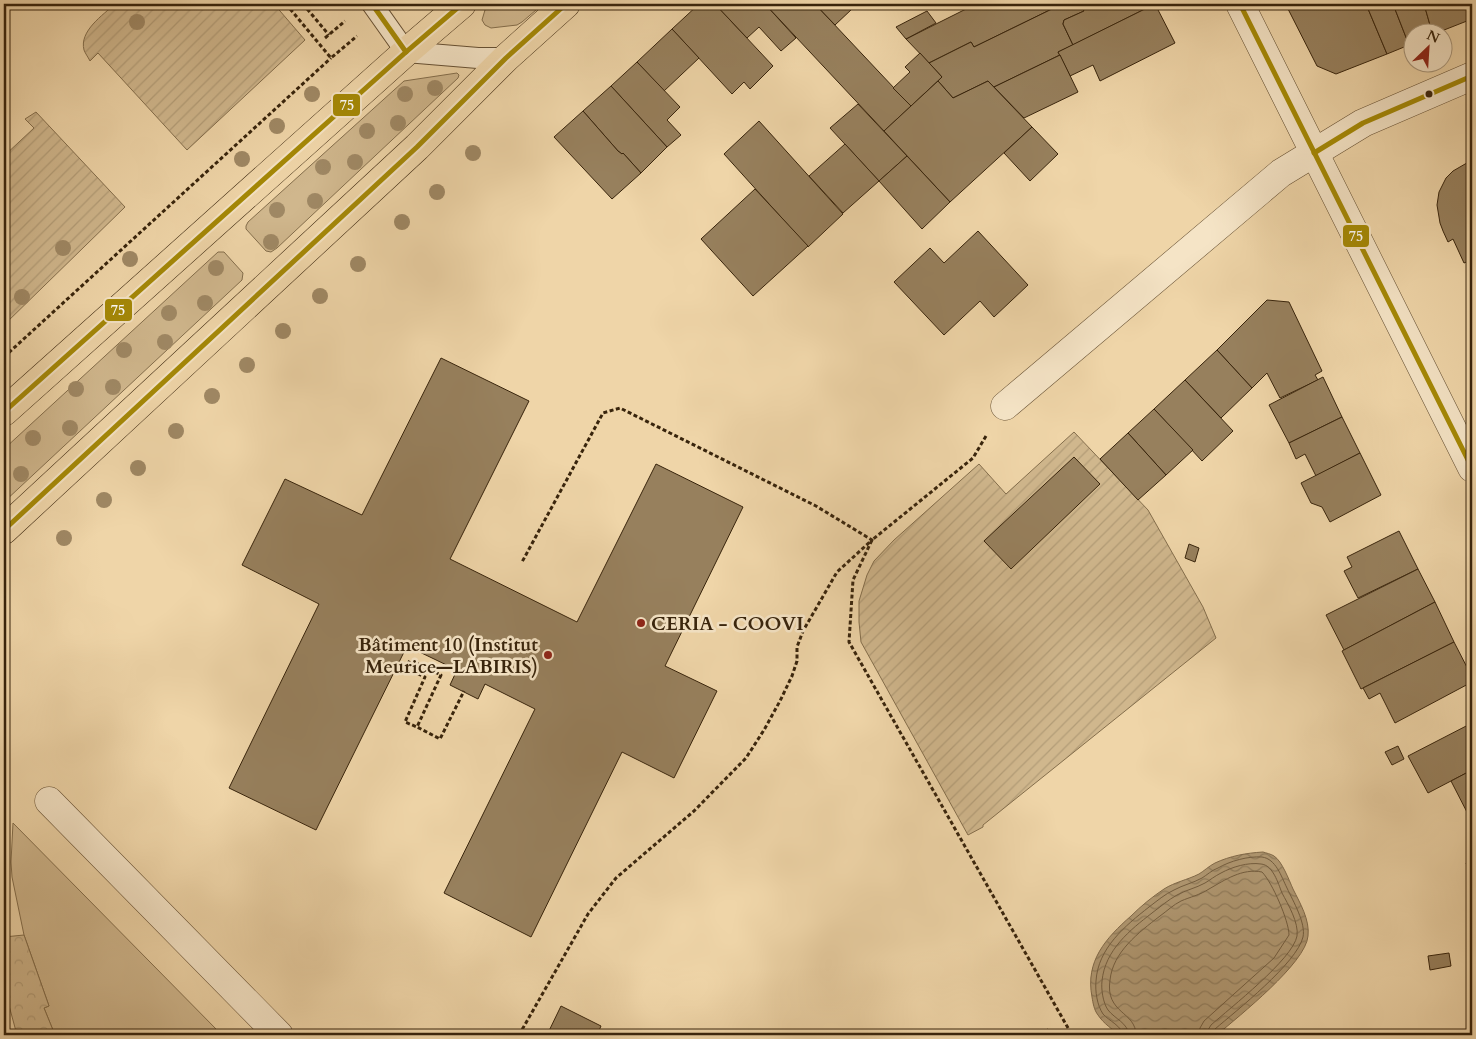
<svg xmlns="http://www.w3.org/2000/svg" width="1476" height="1039" font-family="Cardo,serif">
<style>
.grass{fill:#d0b78d;stroke:#846e4c}
.forest{fill:url(#forest-crowns);stroke:#846e4c}
.garden{fill:url(#garden-furrows);stroke:#846e4c}
.water{fill:url(#water-waves);stroke:#816a4a}
.lines{fill:none;stroke-linecap:round;stroke-linejoin:round}
.shore{stroke:#745e40;stroke-width:1}
.building{fill:#97805d;stroke:#38240c}
.service-casing{stroke:#665033;stroke-width:22}
.minor-casing{stroke:#665033;stroke-width:29}
.tertiary-casing{stroke:#665033;stroke-width:29}
.primary-casing{stroke:#38240c;stroke-width:29}
.path{stroke:#38240c;stroke-width:3;stroke-dasharray:4 2.5;stroke-linecap:butt}
.service{stroke:#f5e4c6;stroke-width:20}
.minor{stroke:#f5e4c6;stroke-width:28}
.tertiary{stroke:#f5e4c6;stroke-width:28}
.primary{stroke:#efd5a8;stroke-width:28}
.bus-1-casing{stroke:#f5e4c6;stroke-width:9}
.bus-1{stroke:#a58906;stroke-width:5}
.tree{fill:#9f8864}
.bus-dot{fill:#38240c;stroke:#f5e4c6;stroke-width:2}
.poi-dot{fill:#8f2418;stroke:#f5e4c6;stroke-width:2}
.labels{text-anchor:middle;stroke-width:5;stroke-linejoin:round;paint-order:stroke}
.poi-label{font-size:19px;font-weight:bold;fill:#38240c;stroke:#f5e4c6;text-anchor:start}
.line-badge{stroke:#f5e4c6;stroke-width:2}
.badge-label{font-size:14px;text-anchor:middle;font-weight:bold;fill:#fff}
</style>
<defs>
<pattern id="forest-crowns" width="20" height="18" patternUnits="userSpaceOnUse" patternTransform="scale(1.25)"><rect width="20" height="18" fill="#d0b78d"/><path d="M2 6a3 3 0 1 1 6 0M12 15a3 3 0 1 1 6 0" fill="none" stroke="#b39d78"/></pattern>
<pattern id="garden-furrows" width="10" height="10" patternUnits="userSpaceOnUse" patternTransform="scale(1.25)"><rect width="10" height="10" fill="#d0b78d"/><path d="M-1 1l2-2M0 10L10 0M9 11l2-2" fill="none" stroke="#b39d78"/></pattern>
<pattern id="water-waves" width="16" height="10" patternUnits="userSpaceOnUse" patternTransform="scale(1.25)"><rect width="16" height="10" fill="#b19973"/><path d="M0 5q4-4 8 0t8 0" fill="none" stroke="#917d5d"/></pattern>
</defs>
<rect width="100%" height="100%" fill="#efd5a8"/>
<filter id="stains"><feTurbulence type="fractalNoise" baseFrequency=".004" numOctaves="4"/><feColorMatrix values="0 0 0 0 .2 0 0 0 0 .09 0 0 0 0 .02 0 0 0 .5 -.17"/></filter>
<radialGradient id="worn" r=".72"><stop offset=".6" stop-color="#630" stop-opacity="0"/><stop offset="1" stop-color="#630" stop-opacity=".3"/></radialGradient>
<g class="grass">
<polygon points="492,4 543,4 522,22 517,25 491,28 485,25 482,20 485,10"/>
<polygon points="457,73 459,75 458,78 277,248 271,252 266,251 246,229 246,226 248,222 404,81"/>
<polygon points="218,252 224,252 243,273 242,280 4,502 4,449"/>
<polygon points="13,823 218,1031 205,1035 55,1035 44,1008 49,1006 24,935 12,877 11,862"/>
</g>
<polygon class="forest" points="24,935 49,1006 44,1008 55,1035 17,1035 4,987 4,937"/>
<g class="garden">
<path d="M 115,4 L 274,4 L 305,40 L 187,150 L 98,53 L 90,61 C 88,57 85,53 84,50 C 79,31 103,15 115,4 Z"/>
<polygon points="36,112 125,207 4,325 4,156 34,128 25,119"/>
<polygon points="1074,432 1148,510 1203,607 1216,638 983,825 983,827 968,835 861,642 859,622 859,601 867,575 874,561 894,540 979,464 1006,494"/>
</g>
<path class="water" d="M 1263,852 C 1266,853 1271,854 1274,856 C 1282,861 1289,880 1293,889 C 1300,903 1310,920 1308,936 C 1306,963 1239,1016 1218,1034 L 1213,1035 L 1120,1035 C 1113,1030 1103,1023 1098,1015 C 1094,1010 1093,1003 1092,997 C 1085,961 1106,938 1131,916 C 1141,906 1152,897 1164,889 C 1175,882 1187,880 1199,874 C 1204,871 1209,866 1215,863 C 1230,856 1246,853 1263,852 Z"/>
<g class="lines">
<g class="shore">
<path d="M 1123,1035 C 1122,1026 1109,1021 1103,1014 C 1097,1005 1095,991 1096,981 C 1098,948 1125,926 1149,907 C 1157,901 1165,894 1174,890 C 1183,885 1193,883 1202,878 C 1207,875 1212,870 1218,868 C 1230,861 1248,856 1262,857 C 1276,859 1281,876 1287,888 C 1293,901 1306,923 1303,937 C 1297,963 1236,1011 1215,1029 L 1213,1035"/>
<path d="M 1129,1035 C 1128,1023 1115,1019 1108,1010 C 1103,1003 1101,989 1102,981 C 1105,950 1130,930 1152,913 C 1160,907 1168,900 1177,895 C 1186,890 1196,888 1205,883 C 1210,880 1215,876 1221,873 C 1232,867 1248,862 1261,864 C 1273,865 1278,883 1282,893 C 1288,904 1299,923 1297,936 C 1293,959 1230,1008 1211,1025 L 1208,1030 L 1207,1035"/>
<path d="M 1136,1035 C 1136,1011 1105,1014 1110,980 C 1113,952 1138,933 1160,916 C 1167,911 1173,905 1181,901 C 1190,897 1200,895 1209,889 C 1225,880 1242,868 1262,872 C 1272,882 1289,921 1289,935 L 1274,958 L 1204,1021 L 1200,1028 L 1199,1035"/>
</g>
</g>
<g class="building">
<polygon points="699,4 715,4 773,66 750,89 744,82 732,94 672,29"/>
<polygon points="715,4 765,4 796,38 781,51 759,27 747,38"/>
<polygon points="765,4 815,4 911,106 884,131"/>
<polygon points="815,4 848,4 852,9 835,25"/>
<polygon points="976,4 1054,4 1056,7 974,47 971,42 929,63 906,39"/>
<polygon points="1054,4 1080,4 1084,11 1064,20 1063,24 1073,45 1058,52 1060,55 994,87 988,81 953,98 938,81 942,77 929,63 971,42 974,47 1056,7"/>
<polygon points="1080,4 1155,4 1073,45 1063,24 1064,20 1084,11"/>
<polygon points="1155,4 1175,43 1100,81 1093,65 1070,76 1058,52"/>
<polygon points="1287,4 1366,4 1387,54 1336,74 1317,66 1286,5"/>
<polygon points="1366,4 1393,4 1409,45 1387,54"/>
<polygon points="1393,4 1424,4 1432,32 1414,32 1414,43 1409,45"/>
<polygon points="1424,4 1472,4 1472,19 1439,32 1432,32"/>
<polygon points="927,11 936,23 906,39 896,27"/>
<polygon points="672,29 699,58 664,91 637,62"/>
<polygon points="920,53 942,77 911,106 893,88 910,72 905,67"/>
<polygon points="1060,55 1078,92 1024,118 994,87"/>
<polygon points="637,62 680,107 667,120 681,135 667,147 611,86"/>
<polygon points="938,81 953,98 988,81 1032,127 950,202 884,131"/>
<polygon points="611,86 667,147 641,173 623,153 622,154 618,151 583,111"/>
<polygon points="858,104 907,156 879,181 830,128"/>
<polygon points="583,111 618,151 622,154 623,153 641,173 612,199 554,137"/>
<polygon points="759,121 843,214 808,247 724,154"/>
<polygon points="1032,127 1058,154 1030,181 1004,153"/>
<polygon points="845,144 879,181 843,213 809,176"/>
<polygon points="907,156 950,202 922,229 879,181"/>
<polygon points="1472,160 1472,263 1471,260 1464,263 1453,239 1448,242 1443,231 1440,223 1437,205 1439,192 1446,178 1453,171"/>
<polygon points="755,189 808,246 753,296 701,239"/>
<polygon points="978,231 1028,285 994,317 980,301 944,335 894,282 930,248 944,263"/>
<polygon points="1267,300 1289,302 1322,371 1315,375 1318,380 1280,398 1267,373 1252,388 1217,350"/>
<polygon points="1217,350 1252,388 1221,418 1185,380"/>
<polygon points="441,358 529,401 450,559 577,622 656,464 743,507 665,666 717,691 674,778 622,752 531,937 444,893 535,709 485,684 478,699 450,685 457,670 407,646 316,830 229,788 319,604 242,565 285,479 362,515"/>
<polygon points="1323,377 1342,417 1289,443 1269,405"/>
<polygon points="1185,380 1233,431 1202,461 1154,409"/>
<polygon points="1154,409 1193,450 1166,475 1128,433"/>
<polygon points="1342,417 1360,453 1316,476 1305,454 1296,459 1289,443"/>
<polygon points="1128,433 1166,475 1138,500 1100,459"/>
<polygon points="1360,453 1381,495 1330,522 1322,507 1311,503 1301,483"/>
<polygon points="1074,457 1100,484 1011,569 984,541"/>
<polygon points="1399,531 1418,569 1358,598 1344,571 1352,567 1347,557"/>
<polygon points="1189,544 1199,548 1195,562 1185,558"/>
<polygon points="1418,569 1435,602 1344,650 1326,615"/>
<polygon points="1435,602 1454,642 1361,689 1342,651"/>
<polygon points="1454,642 1472,677 1472,682 1395,723 1380,693 1369,699 1363,688"/>
<polygon points="1472,723 1472,770 1428,793 1408,756"/>
<polygon points="1398,746 1404,759 1392,765 1385,752"/>
<polygon points="1472,770 1472,817 1470,818 1451,781"/>
<polygon points="1472,860 1472,875 1466,863"/>
<polygon points="1449,953 1451,966 1430,970 1428,956"/>
<polygon points="561,1006 601,1026 597,1035 547,1035"/>
<polygon points="1048,1029 1052,1035 1036,1035"/>
</g>
<g class="lines">
<g class="service-casing">
<polyline id="service" points="372,4 406,52 478,58 506,58"/>
</g>
<g class="minor-casing">
<g id="minor">
<polyline points="1005,406 1281,173 1363,123 1472,76"/>
<polyline points="49,801 279,1035"/>
</g>
</g>
<g class="tertiary-casing">
<polyline id="tertiary" points="1240,4 1472,468"/>
</g>
<g class="primary-casing">
<g id="primary">
<polyline points="4,412 406,52 462,4"/>
<polyline points="4,530 417,147 506,58 566,4"/>
</g>
</g>
<g class="path">
<polyline points="286,4 331,58 357,36"/>
<polyline points="303,4 329,35"/>
<polyline points="325,38 345,21"/>
<polyline points="4,357 331,58"/>
<polyline points="986,436 973,458 872,540 853,580 849,642 1072,1035"/>
<polyline points="398,664 406,668 410,660 441,675 417,727 440,739 464,691"/>
<polyline points="406,668 425,677 405,722 417,727"/>
<polyline points="519,1035 588,914 616,878 694,811 746,758 764,730 780,701 792,676 797,661 797,647 803,631 837,572 872,540 816,506 620,408 603,413 522,562"/>
</g>
<use href="#service" class="service"/>
<use href="#minor" class="minor"/>
<use href="#tertiary" class="tertiary"/>
<use href="#primary" class="primary"/>
<g class="bus-1-casing">
<g id="bus-1">
<polyline points="372,4 406,52"/>
<polyline points="1240,4 1472,468"/>
<polyline points="1314,153 1363,123 1472,76"/>
<polyline points="4,412 406,52 462,4"/>
<polyline points="4,530 417,147 506,58 566,4"/>
</g>
</g>
<use href="#bus-1" class="bus-1"/>
</g>
<g class="tree">
<circle cx="137" cy="22" r="8"/>
<circle cx="435" cy="88" r="8"/>
<circle cx="312" cy="94" r="8"/>
<circle cx="405" cy="94" r="8"/>
<circle cx="398" cy="123" r="8"/>
<circle cx="277" cy="126" r="8"/>
<circle cx="367" cy="131" r="8"/>
<circle cx="473" cy="153" r="8"/>
<circle cx="242" cy="159" r="8"/>
<circle cx="355" cy="162" r="8"/>
<circle cx="323" cy="167" r="8"/>
<circle cx="437" cy="192" r="8"/>
<circle cx="315" cy="201" r="8"/>
<circle cx="277" cy="210" r="8"/>
<circle cx="402" cy="222" r="8"/>
<circle cx="271" cy="242" r="8"/>
<circle cx="63" cy="248" r="8"/>
<circle cx="130" cy="259" r="8"/>
<circle cx="358" cy="264" r="8"/>
<circle cx="216" cy="268" r="8"/>
<circle cx="320" cy="296" r="8"/>
<circle cx="22" cy="297" r="8"/>
<circle cx="205" cy="303" r="8"/>
<circle cx="169" cy="313" r="8"/>
<circle cx="283" cy="331" r="8"/>
<circle cx="165" cy="342" r="8"/>
<circle cx="124" cy="350" r="8"/>
<circle cx="247" cy="365" r="8"/>
<circle cx="113" cy="387" r="8"/>
<circle cx="76" cy="389" r="8"/>
<circle cx="212" cy="396" r="8"/>
<circle cx="70" cy="428" r="8"/>
<circle cx="176" cy="431" r="8"/>
<circle cx="33" cy="438" r="8"/>
<circle cx="138" cy="468" r="8"/>
<circle cx="21" cy="474" r="8"/>
<circle cx="104" cy="500" r="8"/>
<circle cx="64" cy="538" r="8"/>
</g>
<circle class="bus-dot" cx="1429" cy="94" r="4.5"/>
<g class="poi-dot">
<circle cx="641" cy="623" r="5"/>
<circle cx="548" cy="655" r="5"/>
</g>
<g class="labels">
<g class="poi-label">
<text x="651" y="630">CERIA - COOVI</text>
<text x="538" y="651" text-anchor="end">Bâtiment 10 (Institut<tspan x="538" dy="22">Meurice—LABIRIS)</tspan></text>
</g>
</g>
<g class="line-badge">
<rect x="332" y="93" width="29" height="24" rx="5" fill="#a58906"/>
<rect x="1342" y="224" width="28" height="24" rx="5" fill="#a58906"/>
<rect x="104" y="298" width="29" height="24" rx="5" fill="#a58906"/>
</g>
<g class="badge-label">
<text x="347" y="110">75</text>
<text x="1356" y="241">75</text>
<text x="118" y="315">75</text>
</g>
<rect width="1476" height="1039" fill="none" stroke="#efd5a8" stroke-width="20"/>
<rect x="5" y="5" width="1466" height="1029" fill="none" stroke="#38240c" stroke-width="2.5"/>
<rect x="10" y="10" width="1456" height="1019" fill="none" stroke="#38240c"/>
<g transform="translate(1428 48) rotate(25)"><circle r="24" fill="#f5e4c6" stroke="#a9977c"/>
<path d="M0-4L9 19L0 12L-9 19Z" fill="#8f2418"/>
<text y="-8" font-size="14" font-weight="bold" text-anchor="middle" fill="#38240c">N</text>
</g>
<rect width="100%" height="100%" filter="url(#stains)"/>
<rect width="100%" height="100%" fill="url(#worn)"/>
</svg>
